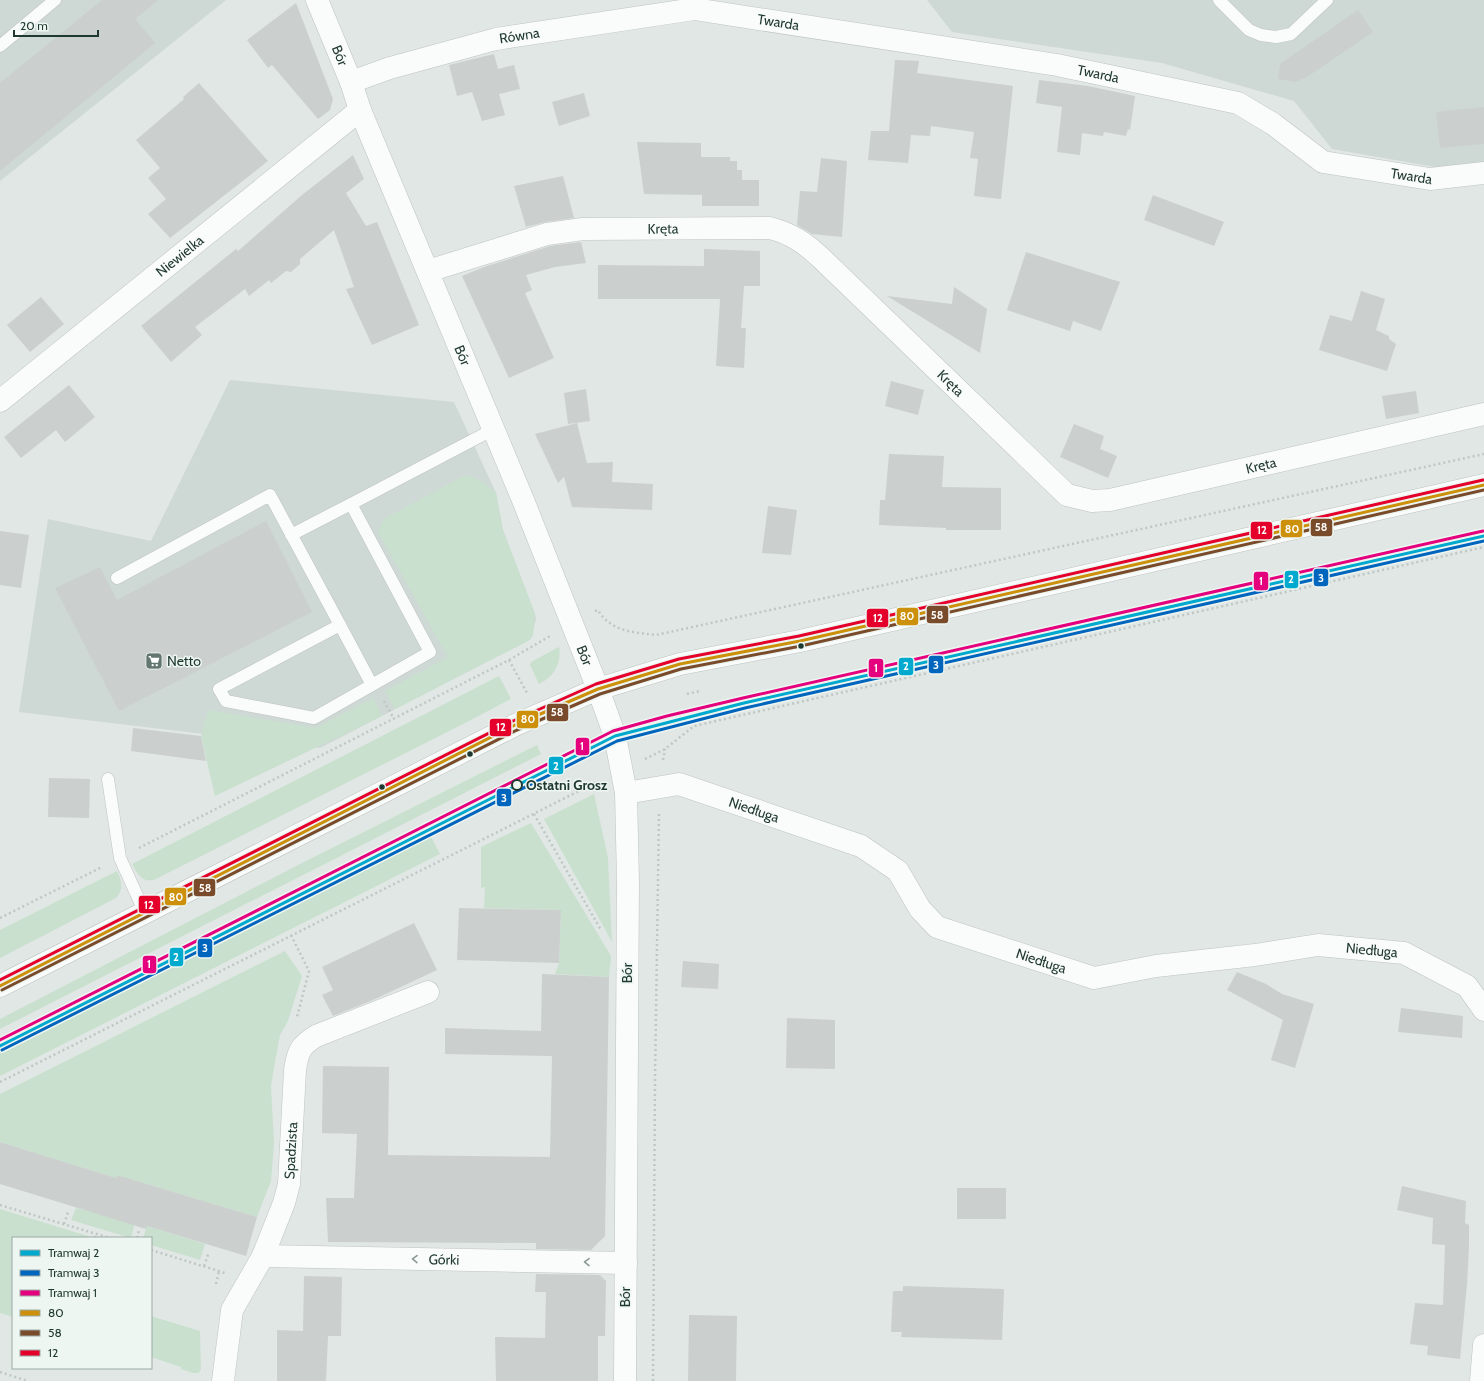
<svg xmlns="http://www.w3.org/2000/svg" width="1484" height="1381" font-family="Cabin,sans-serif">
<style>
.built{fill:#ced8d4}
.green{fill:#c9e0cf}
.building{fill:#cbd0ce}
.lines{fill:none;stroke-linecap:round;stroke-linejoin:round}
.lane-casing{stroke:#bec4c1;stroke-width:13}
.street-casing{stroke:#bec4c1;stroke-width:23}
.secondary-casing{stroke:#bdc4c1;stroke-width:23}
.path{stroke:#bfc7c5;stroke-width:2.5;stroke-dasharray:2 3;stroke-linecap:butt}
.lane{stroke:#fafbfb;stroke-width:12}
.street{stroke:#fafbfb;stroke-width:22}
.secondary{stroke:#fafbfb;stroke-width:22}
.bus-1-casing{stroke:#eef6f2;stroke-width:6}
.bus-2-casing{stroke:#eef6f2;stroke-width:6}
.bus-3-casing{stroke:#eef6f2;stroke-width:6}
.bus-1{stroke:#cc900a;stroke-width:3}
.bus-2{stroke:#7a4b2a;stroke-width:3}
.bus-3{stroke:#e4002b;stroke-width:3}
.tram-1-casing{stroke:#eef6f2;stroke-width:6}
.tram-2-casing{stroke:#eef6f2;stroke-width:6}
.tram-3-casing{stroke:#eef6f2;stroke-width:6}
.tram-1{stroke:#00a9ce;stroke-width:3}
.tram-2{stroke:#0065bd;stroke-width:3}
.tram-3{stroke:#e5007d;stroke-width:3}
.oneway{stroke:#8c9a96}
.bus-dot{fill:#1f3931;stroke:#eef6f2;stroke-width:1.5}
.stop-dot{fill:#eef6f2;stroke:#1f3931;stroke-width:2}
.labels{text-anchor:middle;stroke-width:3;stroke-linejoin:round;paint-order:stroke}
.street-label{font-size:14px;fill:#1f3931;stroke:#eef6f2}
.poi-label{font-size:14px;fill:#1f3931;stroke:#eef6f2;text-anchor:start}
.stop-label{font-size:14px;font-weight:bold;fill:#1f3931;stroke:#eef6f2;text-anchor:start}
.line-badge{stroke:#eef6f2;stroke-width:1.5}
.badge-label{font-size:11px;text-anchor:middle;font-weight:bold;fill:#fff}
</style>
<rect width="100%" height="100%" fill="#e1e7e4"/>
<g class="built">
<polygon points="0,0 226,0 0,181"/>
<polygon points="927,0 1484,0 1484,163 1435,167 1332,149 1294,101 1162,63 952,32"/>
<polygon points="230,380 454,402 496,493 503,530 535,614 536,619 531,639 320,748 19,712 48,519 151,541"/>
</g>
<g class="green">
<path d="M 464,476 C 478,476 487,485 496,493 L 503,530 L 535,614 L 533,636 L 528,641 L 395,709 L 385,691 L 448,657 L 378,532 L 384,519 Z"/>
<path d="M 559,647 C 562,664 553,677 539,684 L 530,665 L 531,662 Z"/>
<path d="M 499,676 L 511,699 L 465,723 L 156,879 C 143,884 138,875 132,864 Z"/>
<polygon points="373,698 382,716 215,796 201,736 208,710 316,728"/>
<polygon points="537,745 541,754 0,1029 0,1019 304,862"/>
<polygon points="594,794 608,858 612,942 544,819"/>
<polygon points="531,823 611,956 609,977 555,974 559,963 561,910 484,908 485,887 481,888 481,847"/>
<polygon points="430,835 440,854 0,1076 0,1052"/>
<path d="M 117,871 C 122,882 124,889 116,898 L 0,958 L 0,930 Z"/>
<polygon points="285,951 302,976 288,1021 280,1035 275,1062 271,1086 274,1143 271,1181 257,1217 117,1175 116,1178 0,1142 0,1094"/>
<polygon points="76,1208 135,1223 131,1238 71,1220"/>
<polygon points="0,1209 91,1237 13,1238 13,1317 0,1313"/>
<polygon points="147,1226 205,1244 200,1260 151,1245 151,1238 143,1238"/>
<polygon points="151,1316 200,1331 201,1370 198,1373 193,1373 181,1369 181,1367 151,1357"/>
</g>
<g class="building">
<polygon points="102,0 158,0 135,19 155,43 0,171 0,83"/>
<polygon points="296,3 333,99 330,110 318,119 272,65 268,68 247,40"/>
<polygon points="1358,10 1373,32 1307,77 1295,82 1278,79 1280,64"/>
<polygon points="494,54 498,69 514,65 520,89 499,94 505,115 482,121 472,92 457,96 449,65"/>
<polygon points="895,60 919,61 917,73 1013,86 1001,199 974,196 978,159 970,158 974,132 931,126 930,136 911,135 908,163 868,160 871,131 889,131"/>
<polygon points="1039,80 1088,86 1135,96 1130,130 1128,129 1126,136 1104,132 1103,136 1082,133 1080,155 1057,152 1062,107 1036,103"/>
<polygon points="199,83 268,161 170,238 148,214 166,199 148,178 160,168 136,140 184,99 183,97"/>
<polygon points="584,93 590,116 559,126 552,102"/>
<polygon points="1484,107 1484,144 1440,148 1436,112"/>
<polygon points="637,142 701,143 701,157 730,157 730,161 737,161 737,170 742,170 742,180 759,180 759,206 702,206 702,195 644,194"/>
<polygon points="353,155 364,179 346,193 366,226 377,222 419,325 372,345 346,289 354,287 334,230 300,259 300,264 291,272 286,271 271,283 269,280 249,296 245,289 195,327 202,335 171,362 141,326 236,249 238,251 302,195"/>
<polygon points="821,158 847,161 842,237 812,234 797,225 800,191 817,192"/>
<polygon points="563,176 574,218 545,222 526,227 514,186"/>
<polygon points="1153,195 1224,222 1214,246 1144,220"/>
<polygon points="581,242 586,263 555,267 526,275 532,290 525,293 554,358 509,378 462,276 484,267 550,246"/>
<polygon points="704,249 760,251 760,286 744,286 741,328 746,328 744,368 716,366 720,299 598,299 598,265 704,266"/>
<polygon points="1026,252 1120,282 1101,331 1073,321 1070,331 1007,310"/>
<polygon points="954,287 987,309 980,353 887,296 952,304"/>
<polygon points="1361,291 1385,299 1376,330 1389,336 1389,339 1396,344 1387,371 1319,350 1330,315 1352,321"/>
<polygon points="41,297 64,324 30,352 7,325"/>
<polygon points="891,381 924,390 918,415 885,406"/>
<polygon points="69,385 95,417 65,442 56,430 21,458 4,437"/>
<polygon points="586,389 590,421 568,424 564,393"/>
<polygon points="1416,391 1419,413 1386,419 1382,396"/>
<polygon points="577,423 587,463 613,462 612,482 653,484 652,510 572,507 564,477 558,483 535,434"/>
<polygon points="1074,424 1104,436 1100,449 1117,456 1108,478 1060,457"/>
<polygon points="889,454 944,456 942,487 1001,488 1001,530 946,530 946,528 879,525 880,500 885,500"/>
<polygon points="768,506 797,510 791,555 762,553"/>
<polygon points="266,521 312,612 119,711 55,588 100,567 117,600"/>
<polygon points="0,531 29,535 21,588 0,585"/>
<polygon points="133,728 201,736 206,761 131,751"/>
<polygon points="49,778 90,779 89,818 48,817"/>
<polygon points="459,908 561,910 559,963 457,960"/>
<polygon points="414,923 437,970 373,1000 333,1016 322,995 333,990 322,967"/>
<polygon points="683,961 719,964 718,989 681,987"/>
<polygon points="1237,972 1266,984 1282,994 1314,1004 1295,1068 1271,1060 1283,1020 1227,990"/>
<polygon points="542,974 609,977 605,1236 591,1250 536,1249 536,1243 328,1242 326,1198 354,1198 357,1134 322,1133 323,1066 389,1067 388,1155 550,1157 552,1056 445,1054 445,1028 541,1031"/>
<polygon points="1401,1008 1463,1016 1462,1038 1398,1032"/>
<polygon points="787,1018 835,1020 835,1069 786,1068"/>
<polygon points="0,1142 116,1178 117,1175 257,1217 246,1256 147,1226 146,1229 0,1184"/>
<polygon points="1402,1186 1466,1201 1465,1223 1469,1225 1469,1246 1467,1284 1460,1359 1427,1355 1428,1346 1410,1344 1415,1303 1443,1305 1445,1245 1432,1244 1433,1218 1397,1210"/>
<rect x="957" y="1188" width="49" height="31"/>
<polygon points="536,1274 600,1275 606,1281 605,1336 598,1336 598,1381 496,1381 495,1337 545,1338 546,1292 535,1292"/>
<polygon points="304,1276 342,1277 341,1336 328,1336 326,1381 277,1381 277,1330 303,1331"/>
<polygon points="903,1286 1004,1289 1002,1340 901,1337 902,1332 891,1332 893,1291 903,1291"/>
<polygon points="689,1315 737,1316 736,1381 688,1381"/>
</g>
<g class="lines">
<g class="lane-casing">
<g id="lane">
<polyline points="1219,0 1249,30 1261,35 1276,37 1291,34 1327,0"/>
<polyline points="0,46 55,0"/>
<polyline points="351,504 494,429"/>
<polyline points="117,578 270,495 340,625 219,689 226,701 314,718 430,652 351,504 291,535"/>
<polyline points="340,625 372,685"/>
<polyline points="108,779 120,858 145,913"/>
</g>
</g>
<g class="street-casing">
<g id="street">
<path id="s1" d="M 351,82 L 390,68 L 496,39 L 694,9 L 1057,65 L 1238,103 L 1273,124 L 1323,162 L 1430,179 L 1484,173"/>
<path id="s2" d="M 428,271 L 547,234 L 583,229 L 770,228 C 792,234 805,243 821,258 L 1067,495 L 1092,501 L 1110,500 L 1484,414"/>
<path id="s3" d="M 0,401 L 360,110"/>
<polyline points="598,689 615,736 626,793 628,882 625,1381"/>
<path id="s4" d="M 626,793 L 679,784 L 861,846 L 898,871 L 920,909 L 937,927 L 1094,978 L 1156,966 L 1255,955 L 1318,945 L 1404,953 L 1467,986 L 1484,1010"/>
<path id="s5" d="M 263,1256 L 626,1263"/>
<path id="s6" d="M 223,1381 L 232,1310 L 263,1256 L 284,1203 L 289,1184 L 295,1070 C 298,1051 300,1046 316,1036 L 428,992"/>
<polyline points="1481,1381 1484,1345"/>
</g>
</g>
<g class="secondary-casing">
<g id="secondary">
<path id="s7" d="M 317,0 L 351,82 L 360,110 L 523,500 L 598,689"/>
<polyline points="0,986 515,725 598,689 680,664 800,641 1484,485"/>
</g>
</g>
<g class="path">
<path d="M 595,611 L 598,610 C 611,632 633,632 656,635 L 1484,454"/>
<polyline points="509,660 527,693"/>
<polyline points="687,694 700,691"/>
<polyline points="384,701 394,719"/>
<polyline points="645,759 665,749 694,726 1484,547"/>
<polyline points="663,760 665,749"/>
<polyline points="534,814 601,930"/>
<polyline points="139,848 509,660 550,636"/>
<polyline points="0,918 102,867"/>
<polyline points="291,935 309,971 297,1017"/>
<polyline points="0,1082 597,782"/>
<polyline points="0,1205 110,1238"/>
<polyline points="64,1224 68,1212"/>
<polyline points="95,1238 96,1234"/>
<polyline points="137,1238 139,1230"/>
<polyline points="151,1250 225,1273"/>
<polyline points="204,1266 209,1252"/>
<polyline points="216,1284 219,1271"/>
<polyline points="0,1372 28,1381"/>
<polyline points="653,1381 655,1079 659,813"/>
</g>
<use href="#lane" class="lane"/>
<use href="#street" class="street"/>
<use href="#secondary" class="secondary"/>
<g class="bus-1-casing">
<polyline id="bus-1" points="0,986 515,725 598,689 680,664 800,641 1484,485"/>
</g>
<g class="bus-2-casing">
<polyline id="bus-2" points="2,990 517,730 600,694 681,669 801,646 1484,490"/>
</g>
<g class="bus-3-casing">
<polyline id="bus-3" points="0,980 513,721 596,684 679,659 799,636 1483,480"/>
</g>
<use href="#bus-1" class="bus-1"/>
<use href="#bus-2" class="bus-2"/>
<use href="#bus-3" class="bus-3"/>
<g class="tram-1-casing">
<polyline id="tram-1" points="0,1046 615,736 744,703 1484,536"/>
</g>
<g class="tram-2-casing">
<polyline id="tram-2" points="2,1050 617,741 745,708 1484,541"/>
</g>
<g class="tram-3-casing">
<polyline id="tram-3" points="0,1040 613,731 667,716 743,698 1483,531"/>
</g>
<use href="#tram-1" class="tram-1"/>
<use href="#tram-2" class="tram-2"/>
<use href="#tram-3" class="tram-3"/>
</g>
<defs><path id="oneway-chevron" d="M-2-3.5L2.5 0L-2 3.5" fill="none" stroke-width="1.6" stroke-linecap="round" stroke-linejoin="round"/></defs>
<g class="oneway">
<use href="#oneway-chevron" transform="translate(415 1259) rotate(-179)"/>
<use href="#oneway-chevron" transform="translate(587 1262) rotate(-179)"/>
</g>
<defs>
<g id="supermarket-square" transform="scale(0.9)"><rect x="-9" y="-9" width="18" height="18" rx="4" fill="#637670" stroke="#eef6f2"/><path d="M-6-5.5h2.5l.6 2H6L4.5 2H-2.5L-4.4-4H-6ZM-1.5 3.2a1.3 1.3 0 1 0 .1 0ZM3 3.2a1.3 1.3 0 1 0 .1 0Z" fill="#fff"/></g>
</defs>
<g fill-rule="evenodd">
<use href="#supermarket-square" x="154" y="661"/>
</g>
<g class="bus-dot">
<circle cx="801" cy="646" r="3.5"/>
<circle cx="470" cy="754" r="3.5"/>
<circle cx="382" cy="787" r="3.5"/>
</g>
<circle class="stop-dot" cx="517" cy="785" r="5"/>
<g class="labels">
<g class="street-label">
<text dy="5" stroke="none"><textPath href="#s1" startOffset="437">Twarda</textPath></text>
<text dy="5" stroke="none"><textPath href="#s1" startOffset="175">Równa</textPath></text>
<text dy="5" stroke="none"><textPath href="#s7" startOffset="60">Bór</textPath></text>
<text dy="5" stroke="none"><textPath href="#s1" startOffset="761">Twarda</textPath></text>
<text dy="5" stroke="none"><textPath href="#s1" startOffset="1097">Twarda</textPath></text>
<text dy="5" stroke="none"><textPath href="#s2" startOffset="241">Kręta</textPath></text>
<text dy="5" stroke="none"><textPath href="#s3" startOffset="231">Niewielka</textPath></text>
<text dy="5" stroke="none"><textPath href="#s7" startOffset="384">Bór</textPath></text>
<text dy="5" stroke="none"><textPath href="#s2" startOffset="588">Kręta</textPath></text>
<text dy="5" stroke="none"><textPath href="#s2" startOffset="948">Kręta</textPath></text>
<text dy="5" stroke="none"><textPath href="#s7" startOffset="708">Bór</textPath></text>
<text dy="5" stroke="none"><textPath href="#s4" startOffset="133">Niedługa</textPath></text>
<text dy="5" stroke="none"><textPath href="#s4" startOffset="805">Niedługa</textPath></text>
<text dy="5" stroke="none"><textPath href="#s4" startOffset="469">Niedługa</textPath></text>
<text transform="translate(627 973) rotate(-90)" y="5">Bór</text>
<text dy="5" stroke="none"><textPath href="#s6" startOffset="244">Spadzista</textPath></text>
<text dy="5" stroke="none"><textPath href="#s5" startOffset="181">Górki</textPath></text>
<text transform="translate(625 1297) rotate(-90)" y="5">Bór</text>
</g>
<g class="poi-label">
<text x="167" y="666">Netto</text>
</g>
<g class="stop-label">
<text x="526" y="790">Ostatni Grosz</text>
</g>
</g>
<g class="line-badge">
<rect x="1310" y="518" width="23" height="19" rx="4" fill="#7a4b2a"/>
<rect x="1280" y="519" width="23" height="19" rx="4" fill="#cc900a"/>
<rect x="1250" y="521" width="23" height="19" rx="4" fill="#e4002b"/>
<rect x="1313" y="568" width="16" height="19" rx="4" fill="#0065bd"/>
<rect x="1284" y="570" width="15" height="19" rx="4" fill="#00a9ce"/>
<rect x="1253" y="571" width="16" height="20" rx="4" fill="#e5007d"/>
<rect x="926" y="605" width="23" height="19" rx="4" fill="#7a4b2a"/>
<rect x="896" y="607" width="23" height="19" rx="4" fill="#cc900a"/>
<rect x="866" y="608" width="23" height="20" rx="4" fill="#e4002b"/>
<rect x="928" y="655" width="16" height="19" rx="4" fill="#0065bd"/>
<rect x="898" y="657" width="16" height="19" rx="4" fill="#00a9ce"/>
<rect x="868" y="658" width="16" height="20" rx="4" fill="#e5007d"/>
<rect x="546" y="703" width="23" height="19" rx="4" fill="#7a4b2a"/>
<rect x="516" y="710" width="23" height="19" rx="4" fill="#cc900a"/>
<rect x="489" y="718" width="23" height="19" rx="4" fill="#e4002b"/>
<rect x="575" y="737" width="15" height="19" rx="4" fill="#e5007d"/>
<rect x="548" y="756" width="16" height="19" rx="4" fill="#00a9ce"/>
<rect x="496" y="788" width="16" height="19" rx="4" fill="#0065bd"/>
<rect x="193" y="878" width="23" height="19" rx="4" fill="#7a4b2a"/>
<rect x="164" y="887" width="23" height="19" rx="4" fill="#cc900a"/>
<rect x="138" y="895" width="23" height="19" rx="4" fill="#e4002b"/>
<rect x="197" y="938" width="16" height="20" rx="4" fill="#0065bd"/>
<rect x="169" y="947" width="15" height="20" rx="4" fill="#00a9ce"/>
<rect x="142" y="955" width="15" height="19" rx="4" fill="#e5007d"/>
</g>
<g class="badge-label">
<text x="1321" y="531">58</text>
<text x="1292" y="533">80</text>
<text x="1262" y="534">12</text>
<text x="1321" y="582">3</text>
<text x="1291" y="583">2</text>
<text x="1261" y="585">1</text>
<text x="937" y="619">58</text>
<text x="907" y="620">80</text>
<text x="878" y="622">12</text>
<text x="936" y="669">3</text>
<text x="906" y="670">2</text>
<text x="876" y="672">1</text>
<text x="557" y="716">58</text>
<text x="528" y="723">80</text>
<text x="501" y="731">12</text>
<text x="582" y="750">1</text>
<text x="556" y="770">2</text>
<text x="504" y="802">3</text>
<text x="205" y="892">58</text>
<text x="176" y="901">80</text>
<text x="149" y="909">12</text>
<text x="205" y="952">3</text>
<text x="176" y="961">2</text>
<text x="149" y="968">1</text>
</g>
<rect x="12" y="1237" width="140" height="132" fill="#eef6f2" stroke="#9baaa5"/>
<rect x="20" y="1250" width="20" height="6" fill="#00a9ce" stroke="#9baaa5"/>
<text x="48" y="1257" font-size="12" fill="#1f3931">Tramwaj 2</text>
<rect x="20" y="1270" width="20" height="6" fill="#0065bd" stroke="#9baaa5"/>
<text x="48" y="1277" font-size="12" fill="#1f3931">Tramwaj 3</text>
<rect x="20" y="1290" width="20" height="6" fill="#e5007d" stroke="#9baaa5"/>
<text x="48" y="1297" font-size="12" fill="#1f3931">Tramwaj 1</text>
<rect x="20" y="1310" width="20" height="6" fill="#cc900a" stroke="#9baaa5"/>
<text x="48" y="1317" font-size="12" fill="#1f3931">80</text>
<rect x="20" y="1330" width="20" height="6" fill="#7a4b2a" stroke="#9baaa5"/>
<text x="48" y="1337" font-size="12" fill="#1f3931">58</text>
<rect x="20" y="1350" width="20" height="6" fill="#e4002b" stroke="#9baaa5"/>
<text x="48" y="1357" font-size="12" fill="#1f3931">12</text>
<path d="M14 30v6h84v-6" fill="none" stroke="#1f3931" stroke-width="2"/>
<text x="20" y="30" font-size="12" fill="#1f3931" stroke="#eef6f2" stroke-width="3" paint-order="stroke">20 m</text>
</svg>
